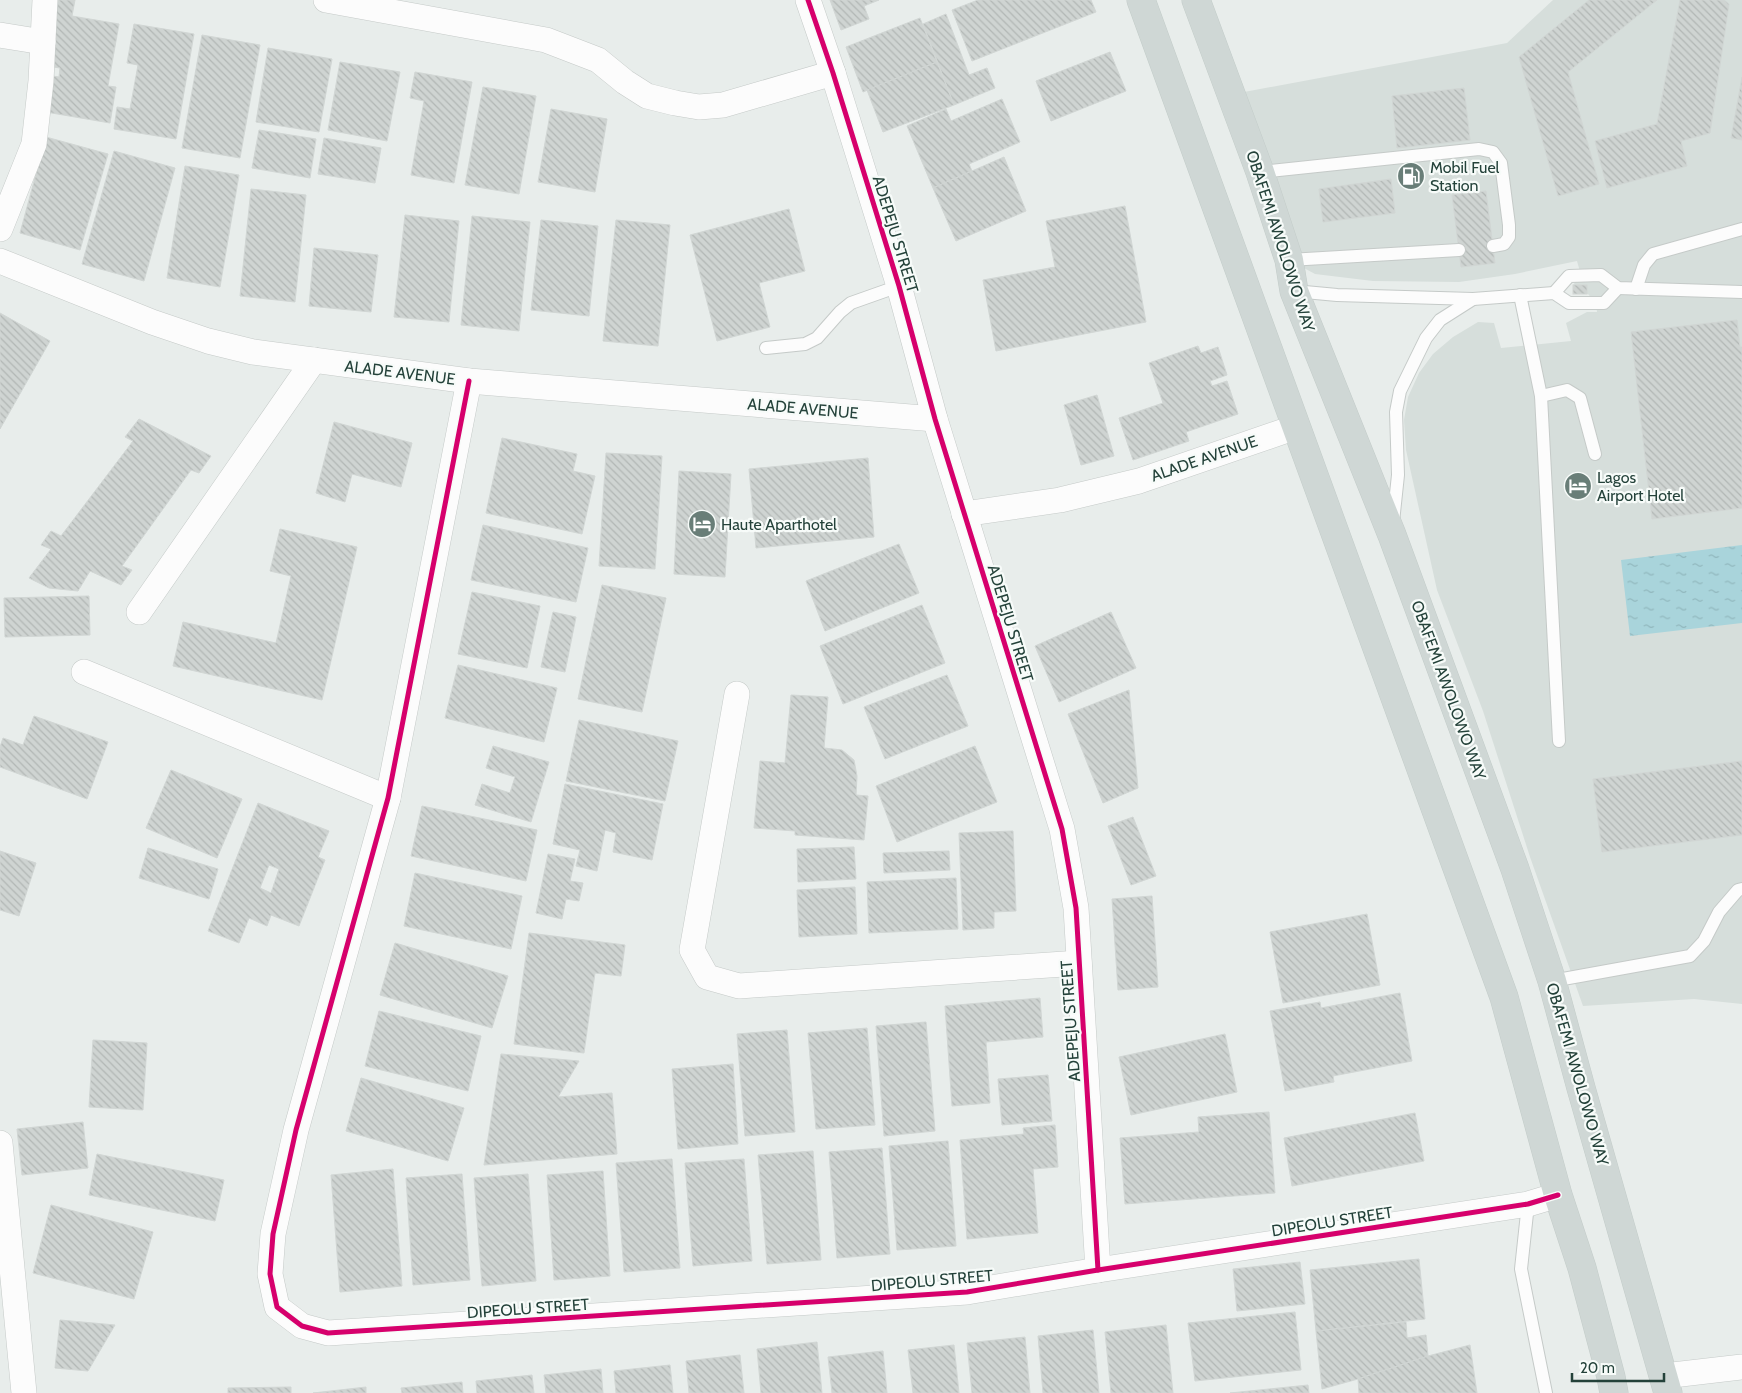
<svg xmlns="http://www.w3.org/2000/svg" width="1742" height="1393" font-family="Cabin,sans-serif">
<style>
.built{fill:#d6dedb}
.water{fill:url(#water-ripples)}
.building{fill:url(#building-back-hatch);stroke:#d1d6d4;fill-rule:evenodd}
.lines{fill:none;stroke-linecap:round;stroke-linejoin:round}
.service-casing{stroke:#c5cac8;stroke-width:14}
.minor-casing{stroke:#c5cac8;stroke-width:26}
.primary-casing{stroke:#c3ccc9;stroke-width:29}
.service{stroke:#fcfcfc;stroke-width:12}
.minor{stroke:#fcfcfc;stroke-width:25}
.primary{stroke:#cfd7d5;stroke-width:28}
.cycleway-casing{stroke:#f7fbf9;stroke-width:8}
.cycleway{stroke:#d6006c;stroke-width:5}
.labels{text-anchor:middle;stroke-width:4.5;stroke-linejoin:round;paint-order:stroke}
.poi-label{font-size:16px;fill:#24423a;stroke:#f7fbf9;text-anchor:start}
.street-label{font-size:16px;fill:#24423a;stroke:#f7fbf9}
</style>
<defs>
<pattern id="water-ripples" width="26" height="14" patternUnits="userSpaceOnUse" patternTransform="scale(1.25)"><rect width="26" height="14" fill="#a9d4db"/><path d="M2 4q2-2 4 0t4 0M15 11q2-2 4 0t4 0" fill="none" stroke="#91b7bd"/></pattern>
<pattern id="building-back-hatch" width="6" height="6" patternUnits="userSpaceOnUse" patternTransform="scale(1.25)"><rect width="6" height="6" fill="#cfd4d2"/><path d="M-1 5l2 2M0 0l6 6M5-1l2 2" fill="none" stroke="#b2b7b5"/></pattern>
</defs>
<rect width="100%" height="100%" fill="#e8edeb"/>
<polygon class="built" points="1553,0 1742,0 1742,1004 1694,999 1583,1006 1530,857 1483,711 1437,590 1406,450 1404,420 1408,397 1419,373 1433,354 1453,337 1478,322 1494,323 1501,348 1571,341 1566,323 1587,312 1597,312 1596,303 1588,294 1573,294 1573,285 1581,275 1577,261 1515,274 1459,282 1373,281 1315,274 1304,268 1244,92 1507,43"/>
<polygon class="water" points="1742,545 1742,623 1630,636 1621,560"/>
<g class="building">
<polygon points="58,0 75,0 72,16 119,24 108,86 116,87 110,123 40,111 46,75 59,77 60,68 47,66"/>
<polygon points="830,0 879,0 864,6 869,19 841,30"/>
<polygon points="978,0 1091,0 1096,12 972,61 952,10"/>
<polygon points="1589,0 1657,0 1568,72 1599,184 1558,196 1519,57"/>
<polygon points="1680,0 1724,0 1729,4 1710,133 1681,141 1687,166 1607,188 1595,141 1657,124"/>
<polygon points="946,14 969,75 987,68 995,88 954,105 923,24"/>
<polygon points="920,18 937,62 863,92 846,47"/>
<polygon points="134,24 194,34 176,139 114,129 117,107 130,109 138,65 127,63"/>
<polygon points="202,35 260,45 240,158 182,148"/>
<polygon points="268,48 332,59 319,132 256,122"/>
<polygon points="1110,52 1126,91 1051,121 1036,81"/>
<polygon points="340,62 400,72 387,141 328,130"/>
<polygon points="937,62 954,105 883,132 867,90"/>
<polygon points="415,72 472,82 454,183 411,175 424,101 410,98"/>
<polygon points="1742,77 1742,140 1731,138"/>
<polygon points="483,87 536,96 519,194 465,185"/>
<polygon points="1464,88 1470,140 1397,148 1392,96"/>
<polygon points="1002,99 1020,142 969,164 972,171 933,188 907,126 946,109 951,121"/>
<polygon points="551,109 607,119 595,192 538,182"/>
<polygon points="259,130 316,139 310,178 252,168"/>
<polygon points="46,137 108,154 80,250 20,233"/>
<polygon points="324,138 381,148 375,183 318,174"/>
<polygon points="114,151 175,168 144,281 82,264"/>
<polygon points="1004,157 1026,211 956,241 933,188"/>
<polygon points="185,166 239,175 220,287 167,278"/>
<polygon points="1391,179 1395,213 1323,222 1319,189"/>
<polygon points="251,189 306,195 295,302 240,296"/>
<polygon points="1486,191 1495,263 1461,267 1452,195"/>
<polygon points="1125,206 1146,322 996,351 983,280 1055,267 1046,221"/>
<polygon points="789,209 805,271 759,283 770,327 717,341 690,235"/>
<polygon points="405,215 459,221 449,322 394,317"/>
<polygon points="472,216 530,222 519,331 461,325"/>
<polygon points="541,220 598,226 589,316 531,310"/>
<polygon points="616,220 670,225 658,346 603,341"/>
<polygon points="314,248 378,255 371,312 309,306"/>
<rect x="1573" y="285" width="14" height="9"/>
<polygon points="0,313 50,341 0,429"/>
<polygon points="1737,320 1740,347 1742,347 1742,508 1652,519 1631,332"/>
<polygon points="1198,346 1201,353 1218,347 1227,375 1210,381 1212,386 1227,381 1238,414 1186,432 1189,441 1133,460 1119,418 1163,403 1149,363"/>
<polygon points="1097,395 1114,456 1081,465 1064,405"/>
<polygon points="139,419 211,456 199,473 191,470 122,566 132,570 121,585 90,571 78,591 49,588 29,578 51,549 41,545 51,531 61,536 133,441 125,437"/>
<polygon points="334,422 412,443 401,487 352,474 345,502 316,493"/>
<polygon points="502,438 577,454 573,471 595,476 582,534 486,513"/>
<polygon points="606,453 662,456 655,569 599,566"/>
<polygon points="868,458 874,537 756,548 749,469"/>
<polygon points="679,471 731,474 725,577 674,574"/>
<polygon points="483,525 588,548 576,602 471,580"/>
<polygon points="280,529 357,547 322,700 173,666 183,622 276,643 291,576 270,571"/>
<polygon points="899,544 919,593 825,631 806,581"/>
<polygon points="602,585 666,598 642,712 578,699"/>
<polygon points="472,592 540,606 527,668 458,654"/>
<polygon points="89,596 90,635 5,637 4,598"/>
<polygon points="922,605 945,663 843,704 820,646"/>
<polygon points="553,612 576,617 565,672 541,667"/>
<polygon points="1111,612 1136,668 1059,702 1035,646"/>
<polygon points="458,665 557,688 544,742 445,718"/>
<polygon points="947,675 968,726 885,759 864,707"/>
<polygon points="1129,690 1138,788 1103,803 1068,714"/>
<polygon points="791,695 828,697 824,748 842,750 854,760 857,776 856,795 868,796 864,840 795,835 795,831 754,828 760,761 785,763"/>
<polygon points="34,716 108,742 87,799 0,767 0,747 3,738 23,745"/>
<polygon points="579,720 678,741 665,801 566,781"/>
<polygon points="493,746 549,762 531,822 475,805 482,784 510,793 515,777 486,768"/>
<polygon points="975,746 997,802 897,842 876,786"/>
<polygon points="1742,761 1742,835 1602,852 1593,779"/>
<polygon points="171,770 242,799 217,858 146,828"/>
<polygon points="565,784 663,804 652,860 613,852 616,833 605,830 597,871 576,866 580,850 553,844"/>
<path d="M 258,803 L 329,831 L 318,857 L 325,860 L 299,926 L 271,915 L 267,926 L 249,918 L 239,943 L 208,931 ZM 269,865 L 279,869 L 271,893 L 260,888 Z"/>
<polygon points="422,806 537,830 526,881 411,856"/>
<polygon points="1133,817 1156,876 1131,885 1108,826"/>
<polygon points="1013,831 1016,911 994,912 994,928 963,930 959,833"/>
<polygon points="854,847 856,879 798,882 797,849"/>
<polygon points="148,848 218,869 209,899 139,878"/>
<polygon points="0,851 36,863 19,916 0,910"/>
<polygon points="949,851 950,870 884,873 883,853"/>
<polygon points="548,854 575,859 570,881 583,883 579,901 566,899 562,919 536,913"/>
<polygon points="415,873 522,896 511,949 404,926"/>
<polygon points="956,878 958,929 869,933 867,882"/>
<polygon points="855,887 857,934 799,937 797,890"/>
<polygon points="1152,896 1158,987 1118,990 1112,899"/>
<polygon points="1367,914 1380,985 1283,1003 1270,932"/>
<polygon points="529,933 625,945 621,976 595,973 584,1053 514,1044"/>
<polygon points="395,943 508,976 492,1028 380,995"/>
<polygon points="1400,993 1412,1061 1333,1076 1334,1082 1285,1091 1270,1011 1320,1002 1321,1008"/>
<polygon points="1040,998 1043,1037 986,1042 990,1103 952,1106 945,1006"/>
<polygon points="379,1011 481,1036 468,1091 365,1066"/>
<polygon points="926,1022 935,1131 884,1136 876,1026"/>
<polygon points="867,1028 875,1125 816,1129 808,1033"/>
<polygon points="787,1030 795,1132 745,1136 737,1034"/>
<polygon points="1225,1034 1237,1092 1131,1115 1119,1057"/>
<polygon points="93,1040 147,1043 143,1110 89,1107"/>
<polygon points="501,1054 579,1061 558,1097 612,1093 617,1154 484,1165"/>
<polygon points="733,1064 738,1144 678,1149 672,1069"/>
<polygon points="1048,1075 1052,1121 1002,1125 998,1079"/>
<polygon points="361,1078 464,1108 448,1161 346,1131"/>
<polygon points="1269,1112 1275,1193 1125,1204 1120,1138 1199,1132 1198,1117"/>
<polygon points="1415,1113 1424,1161 1292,1186 1284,1138"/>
<polygon points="83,1122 88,1168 22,1175 17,1129"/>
<polygon points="1055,1125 1058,1167 1033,1169 1038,1233 967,1239 960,1140 1024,1134 1023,1128"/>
<polygon points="948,1141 956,1246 897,1250 889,1146"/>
<polygon points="882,1148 890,1254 837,1258 829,1152"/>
<polygon points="813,1151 821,1260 767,1264 758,1155"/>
<polygon points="97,1154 224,1180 215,1221 89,1195"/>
<polygon points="672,1159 680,1268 624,1272 616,1163"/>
<polygon points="744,1159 752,1261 693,1266 685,1163"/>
<polygon points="393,1169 402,1286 340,1292 331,1175"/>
<polygon points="603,1171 610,1276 554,1280 547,1175"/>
<polygon points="462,1174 470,1280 413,1285 406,1178"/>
<polygon points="528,1174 536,1281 482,1286 474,1178"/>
<polygon points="51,1205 153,1232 134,1299 33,1273"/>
<polygon points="1419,1259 1425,1319 1316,1331 1310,1270"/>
<polygon points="1300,1262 1305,1304 1237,1311 1233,1269"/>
<polygon points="1295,1312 1301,1370 1195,1381 1188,1323"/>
<polygon points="60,1320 115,1325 88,1371 55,1368"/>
<polygon points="1406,1322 1407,1338 1426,1335 1428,1356 1358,1379 1322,1389 1316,1331"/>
<polygon points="1166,1325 1173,1393 1111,1393 1105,1332"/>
<polygon points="1093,1330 1099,1393 1043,1393 1038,1336"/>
<polygon points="1025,1337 1030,1393 972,1393 967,1343"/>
<polygon points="817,1342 822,1393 761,1393 757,1349"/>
<polygon points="954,1345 959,1393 913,1393 908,1350"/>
<polygon points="1470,1345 1477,1393 1359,1393 1358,1379 1428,1356"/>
<polygon points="883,1351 887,1393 832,1393 828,1357"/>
<polygon points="740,1355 744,1393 689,1393 686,1361"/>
<polygon points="670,1365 673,1393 616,1393 614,1371"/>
<polygon points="601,1369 603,1393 546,1393 544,1375"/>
<polygon points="532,1375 534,1393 477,1393 476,1381"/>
<polygon points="462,1382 463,1393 402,1393 401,1388"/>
<polygon points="1308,1385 1309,1393 1230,1393"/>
<polygon points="291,1387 291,1393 228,1393 228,1388"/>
<polygon points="366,1387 366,1393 313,1393"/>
</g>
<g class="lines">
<g class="service-casing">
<g id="service">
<polyline points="1260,172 1479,149 1493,152 1501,163 1509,225 1509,237 1504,244 1493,246"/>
<polyline points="1289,260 1459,250"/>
<polyline points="1636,289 1644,265 1653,254 1742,229"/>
<polyline points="1294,291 1337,295 1473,299 1554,293 1569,303 1604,303 1618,288"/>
<polyline points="1554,293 1569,276 1601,275 1618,288 1742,292"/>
<polyline points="1520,295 1541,396 1559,741"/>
<polyline points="766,348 805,344 817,338 840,312 851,303 899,286"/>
<polyline points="1541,396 1567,390 1580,398 1595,454"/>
<polyline points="1393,522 1398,475 1396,412 1400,391 1426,338 1440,320 1473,299"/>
<polyline points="1552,981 1690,956 1704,941 1719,912 1738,890 1742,889"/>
<polyline points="1528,1204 1521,1269 1546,1393"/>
</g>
</g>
<g class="minor-casing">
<g id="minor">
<polyline points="326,0 546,40 598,60 625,82 647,96 675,103 699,107 723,105 833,73"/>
<polyline points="808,0 833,73 899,286 935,419 1062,829 1076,908 1098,1270"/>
<polyline points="0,35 43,42"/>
<polyline points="0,229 34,144 41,81 45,0"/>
<polyline points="0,261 152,322 208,341 253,352 469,381 935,419"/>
<polyline points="469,381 388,798 296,1130 273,1234 270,1274 277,1307 302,1326 328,1333 967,1292 1098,1270 1528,1204 1558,1195"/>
<polyline points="964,514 1060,500 1139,481 1296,427"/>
<polyline points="139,612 314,360"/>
<polyline points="84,672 388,798"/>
<polyline points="737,694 692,950 707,977 739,986 1079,963"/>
<polyline points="0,1143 24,1393"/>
<polyline points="1664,1376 1742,1367"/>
</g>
</g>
<g class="primary-casing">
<g id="primary">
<polyline points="1141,0 1504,997 1558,1195 1582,1268 1611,1377 1614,1393"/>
<polyline points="1196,0 1260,172 1289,260 1294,291 1392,535 1515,869 1552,981 1581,1088 1668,1393"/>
</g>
</g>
<use href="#service" class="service"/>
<use href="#minor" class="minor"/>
<use href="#primary" class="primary"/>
<g class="cycleway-casing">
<g id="cycleway">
<polyline points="808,0 833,73 899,286 935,419 1062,829 1076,908 1098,1270"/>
<polyline points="469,381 388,798 296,1130 273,1234 270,1274 277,1307 302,1326 328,1333 967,1292 1098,1270 1528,1204 1558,1195"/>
</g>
</g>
<use href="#cycleway" class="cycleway"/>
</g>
<defs>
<g id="fuel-disc" transform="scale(1.4375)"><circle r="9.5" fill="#697e78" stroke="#f7fbf9"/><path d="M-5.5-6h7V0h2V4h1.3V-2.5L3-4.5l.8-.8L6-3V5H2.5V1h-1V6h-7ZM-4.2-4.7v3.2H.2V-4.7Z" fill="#fff"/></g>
<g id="hotel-disc" transform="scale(1.4375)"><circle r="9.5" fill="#697e78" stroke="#f7fbf9"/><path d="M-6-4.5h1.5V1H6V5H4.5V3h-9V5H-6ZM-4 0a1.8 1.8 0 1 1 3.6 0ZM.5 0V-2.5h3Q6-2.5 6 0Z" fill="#fff"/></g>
</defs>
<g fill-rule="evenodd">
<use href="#fuel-disc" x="1411" y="176"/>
<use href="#hotel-disc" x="1578" y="486"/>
<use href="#hotel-disc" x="702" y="524"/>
</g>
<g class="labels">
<g class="poi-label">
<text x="1430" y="173">Mobil Fuel<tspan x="1430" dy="18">Station</tspan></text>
<text x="1597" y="483">Lagos<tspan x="1597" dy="18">Airport Hotel</tspan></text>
<text x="721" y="530">Haute Aparthotel</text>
</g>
<g class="street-label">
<text transform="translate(896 234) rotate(73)" y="6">ADEPEJU STREET</text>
<text transform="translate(1281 241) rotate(72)" y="6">OBAFEMI AWOLOWO WAY</text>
<text transform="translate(400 372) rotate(7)" y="6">ALADE AVENUE</text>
<text transform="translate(803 408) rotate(5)" y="6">ALADE AVENUE</text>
<text transform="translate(1204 458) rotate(-19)" y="6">ALADE AVENUE</text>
<text transform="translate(1011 623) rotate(73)" y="6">ADEPEJU STREET</text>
<text transform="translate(1449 690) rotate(70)" y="6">OBAFEMI AWOLOWO WAY</text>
<text transform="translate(1070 1021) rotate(-94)" y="6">ADEPEJU STREET</text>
<text transform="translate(1578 1074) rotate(74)" y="6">OBAFEMI AWOLOWO WAY</text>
<text transform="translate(1332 1221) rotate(-9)" y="6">DIPEOLU STREET</text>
<text transform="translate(932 1280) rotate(-5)" y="6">DIPEOLU STREET</text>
<text transform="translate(528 1308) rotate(-4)" y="6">DIPEOLU STREET</text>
</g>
</g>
<path d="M1572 1373v8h92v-8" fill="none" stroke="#24423a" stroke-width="2.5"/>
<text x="1580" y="1373" font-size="15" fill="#24423a" stroke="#f7fbf9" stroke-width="4" paint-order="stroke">20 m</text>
</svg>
